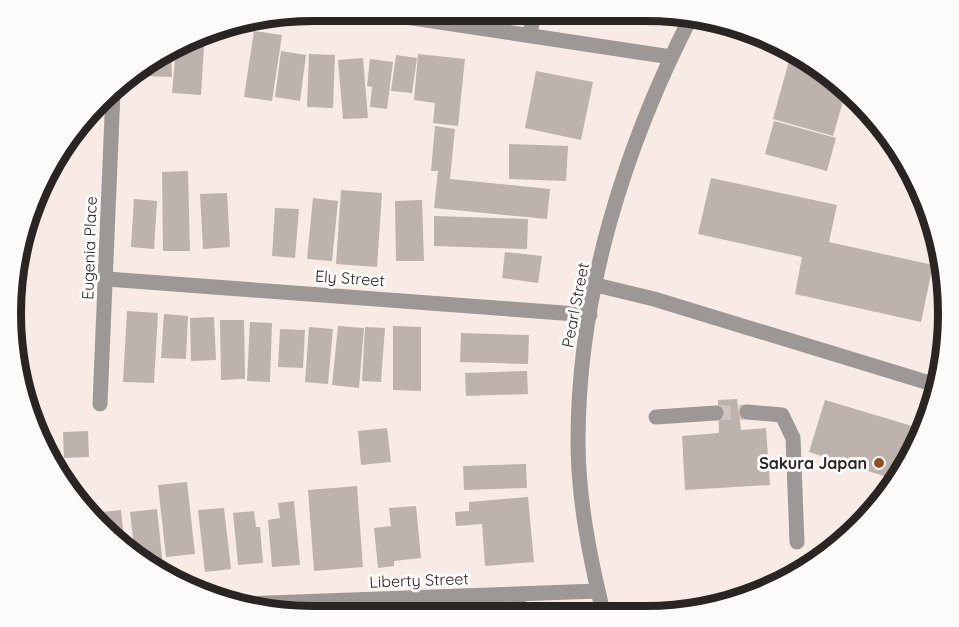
<svg xmlns="http://www.w3.org/2000/svg" width="959" height="627" font-family="Quicksand,sans-serif">
<style>
.building{fill:#beb2ac}
.lines{fill:none;stroke-linecap:round;stroke-linejoin:round}
.minor-tunnel{stroke:#cfc3be;stroke-width:15;stroke-dasharray:15 8;stroke-linecap:butt}
.minor{stroke:#9d9895;stroke-width:15}
.poi-dot{fill:#954f26;stroke:#fdfbfa;stroke-width:2}
.labels{text-anchor:middle;stroke-width:6;stroke-linejoin:round;paint-order:stroke}
.street-label{font-size:16px;fill:#2a2523;stroke:#fdfbfa}
.poi-label{font-size:16px;font-weight:bold;fill:#2a2523;stroke:#fdfbfa;text-anchor:end}
.rim{fill:none;stroke:#2a2523;stroke-width:8}
</style>
<rect width="100%" height="100%" fill="#f8ebe5"/>
<g class="building">
<polygon points="254,31 282,35 272,101 244,97"/>
<polygon points="205,32 201,95 172,93 176,47"/>
<polygon points="171,49 172,77 142,76 141,65"/>
<polygon points="792,50 847,87 833,136 773,119"/>
<polygon points="281,51 306,55 300,101 275,97"/>
<polygon points="309,54 335,55 333,108 307,107"/>
<polygon points="418,54 465,59 458,126 433,123 435,103 414,100"/>
<polygon points="396,55 417,58 412,93 391,91"/>
<polygon points="363,58 368,118 343,119 338,60"/>
<polygon points="370,59 393,62 387,109 370,107 372,87 367,86"/>
<polygon points="536,71 593,82 581,140 525,128"/>
<polygon points="774,121 836,138 827,171 765,154"/>
<polygon points="435,126 455,129 450,179 550,189 547,219 434,208 438,171 431,171"/>
<polygon points="509,144 568,146 566,181 509,179"/>
<polygon points="188,171 190,251 163,251 162,172"/>
<polygon points="711,178 837,205 829,242 933,265 921,322 795,294 802,257 698,234"/>
<polygon points="341,190 382,193 377,267 336,264"/>
<polygon points="227,193 230,247 203,249 200,194"/>
<polygon points="313,198 338,201 332,261 307,259"/>
<polygon points="134,199 157,201 154,249 131,247"/>
<polygon points="422,200 424,261 396,261 395,201"/>
<polygon points="275,208 299,209 295,258 272,256"/>
<polygon points="434,216 528,219 527,249 434,246"/>
<polygon points="505,252 542,256 538,283 502,278"/>
<polygon points="127,311 158,313 154,383 123,382"/>
<polygon points="164,314 188,316 186,359 161,358"/>
<polygon points="214,317 216,360 191,361 190,318"/>
<polygon points="220,320 244,320 245,379 221,380"/>
<polygon points="250,322 272,323 270,382 247,381"/>
<polygon points="338,326 364,328 359,388 332,385"/>
<polygon points="393,326 421,327 421,391 393,390"/>
<polygon points="309,327 333,329 328,384 305,382"/>
<polygon points="365,327 385,328 381,382 362,381"/>
<polygon points="280,329 305,330 303,368 278,367"/>
<polygon points="461,333 529,335 528,364 460,362"/>
<polygon points="527,371 528,394 466,396 465,373"/>
<polygon points="737,399 741,430 766,428 770,485 685,490 682,436 719,433 718,400"/>
<polygon points="825,400 922,429 893,479 809,452"/>
<polygon points="46,425 49,458 49,459 36,426"/>
<polygon points="387,428 391,462 361,465 358,431"/>
<polygon points="88,431 89,457 64,458 63,432"/>
<polygon points="526,464 527,488 464,490 463,466"/>
<polygon points="187,482 195,554 166,557 158,485"/>
<polygon points="357,486 363,567 314,571 308,490"/>
<polygon points="528,497 534,562 485,566 482,524 456,526 455,512 469,511 469,502"/>
<polygon points="294,501 300,565 272,567 268,520 280,518 278,503"/>
<polygon points="416,506 421,558 394,561 394,566 378,568 374,528 391,526 389,508"/>
<polygon points="224,508 231,569 205,572 198,510"/>
<polygon points="157,509 163,566 152,567 135,556 130,512"/>
<polygon points="121,510 125,549 113,541 92,513"/>
<polygon points="254,511 256,527 260,527 263,563 238,565 233,513"/>
</g>
<g class="lines">
<polyline class="minor-tunnel" points="716,413 747,412"/>
<g class="minor">
<polyline points="366,11 671,57"/>
<polyline points="530,34 534,12"/>
<polyline points="107,279 590,315"/>
<polyline points="596,285 654,299 936,385"/>
<polyline points="100,404 113,92"/>
<polyline points="747,412 782,415 793,438 797,542"/>
<polyline points="656,417 716,413"/>
<polyline points="518,595 519,615"/>
<polyline points="240,604 598,591"/>
<path d="M 604,616 C 590,559 578,499 578,441 C 578,294 625,145 692,15"/>
</g>
</g>
<circle class="poi-dot" cx="879" cy="463" r="6"/>
<g class="labels">
<g class="street-label">
<text transform="translate(89 248) rotate(-88)" y="6">Eugenia Place</text>
<text transform="translate(350 278) rotate(4)" y="6">Ely Street</text>
<text transform="translate(575 305) rotate(-79)" y="6">Pearl Street</text>
<text transform="translate(419 580) rotate(-2)" y="6">Liberty Street</text>
</g>
<g class="poi-label">
<text x="867" y="469">Sakura Japan</text>
</g>
</g>
<path d="M0 0H959V627H0ZM313 21H646A292 292 0 0 1 938 313V314A292 292 0 0 1 646 606H313A292 292 0 0 1 21 314V313A292 292 0 0 1 313 21Z" fill="#fdfbfa" fill-rule="evenodd"/>
<path class="rim" d="M313 21H646A292 292 0 0 1 938 313V314A292 292 0 0 1 646 606H313A292 292 0 0 1 21 314V313A292 292 0 0 1 313 21Z"/>
</svg>
